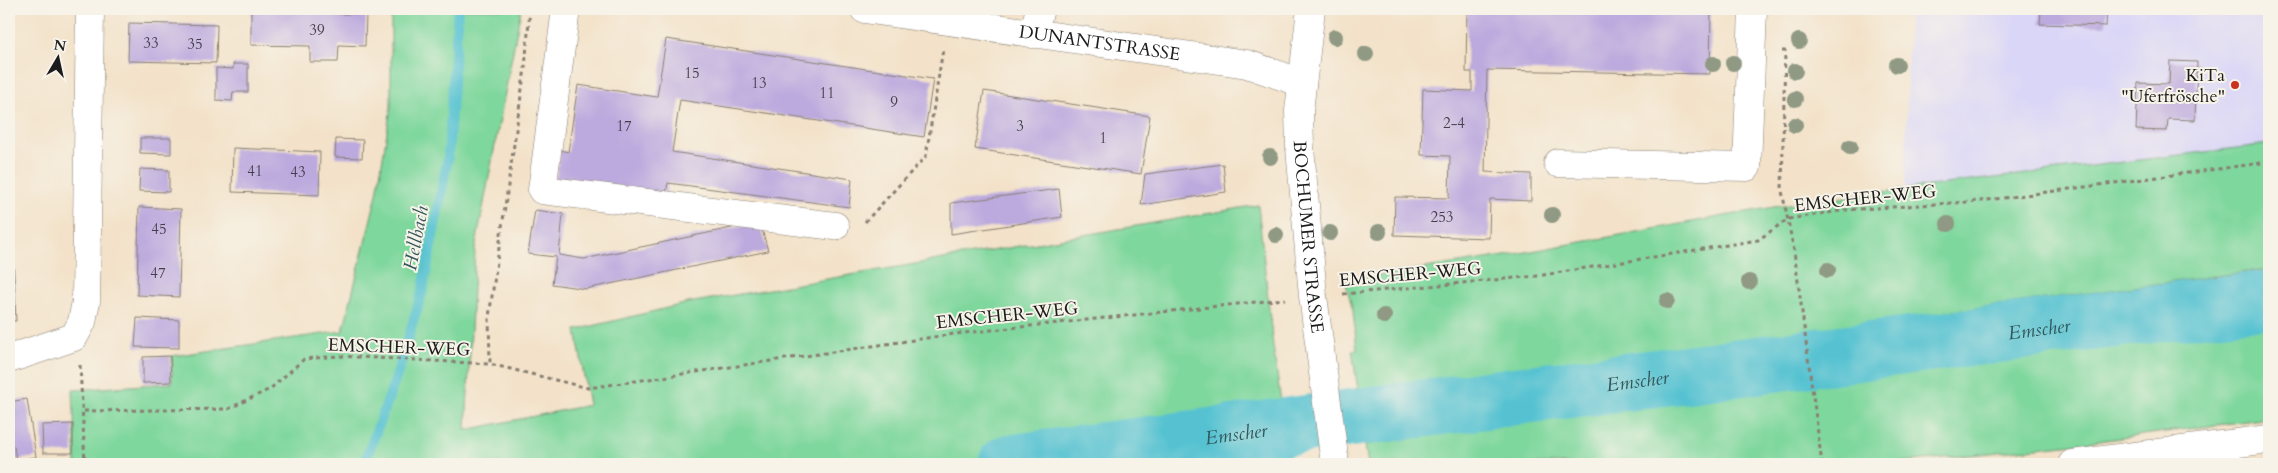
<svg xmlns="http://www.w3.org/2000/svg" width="2278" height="473" font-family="Cardo,serif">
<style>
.built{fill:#dad6f7}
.green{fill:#7ed79c;stroke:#4d7a5c}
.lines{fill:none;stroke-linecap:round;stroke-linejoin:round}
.stream{stroke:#57c2d1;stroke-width:10}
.river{stroke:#57c2d1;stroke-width:58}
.building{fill:#bca9de}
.minor-casing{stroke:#887f72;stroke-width:29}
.major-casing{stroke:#887f72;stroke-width:29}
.path{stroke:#887f72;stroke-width:3;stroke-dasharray:4 4;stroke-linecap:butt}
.minor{stroke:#fff;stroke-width:28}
.major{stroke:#fff;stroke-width:28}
.tree{fill:#8f9983}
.poi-dot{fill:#c8321e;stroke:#f7f3e8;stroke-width:2}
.labels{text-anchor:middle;stroke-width:4;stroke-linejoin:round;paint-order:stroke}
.number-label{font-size:15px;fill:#443f4c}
.street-label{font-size:18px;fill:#1c1c1c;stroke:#f7f3e8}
.poi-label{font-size:18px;fill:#1c1c1c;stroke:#f7f3e8;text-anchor:end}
.water-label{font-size:19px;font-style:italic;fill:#31565b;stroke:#f7f3e8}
</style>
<rect width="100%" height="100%" fill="#f7f3e8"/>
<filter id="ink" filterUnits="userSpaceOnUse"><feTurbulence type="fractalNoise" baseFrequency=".02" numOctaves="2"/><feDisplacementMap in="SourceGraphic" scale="10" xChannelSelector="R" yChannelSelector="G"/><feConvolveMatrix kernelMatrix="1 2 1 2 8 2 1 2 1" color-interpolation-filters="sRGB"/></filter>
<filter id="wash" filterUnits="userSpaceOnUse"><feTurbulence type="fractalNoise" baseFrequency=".0096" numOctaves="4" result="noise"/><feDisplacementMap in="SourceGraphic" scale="20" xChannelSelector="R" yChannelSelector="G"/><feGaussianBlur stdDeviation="1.12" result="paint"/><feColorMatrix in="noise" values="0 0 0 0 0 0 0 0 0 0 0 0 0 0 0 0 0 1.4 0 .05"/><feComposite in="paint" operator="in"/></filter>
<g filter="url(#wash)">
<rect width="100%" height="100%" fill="#f3e2c9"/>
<polygon class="built" points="1909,9 2008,11 2009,9 2269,9 2269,144 1905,189"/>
<g class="green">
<polygon points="391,9 521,9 475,250 466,430 589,405 576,330 688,303 1258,205 1273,346 1290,464 76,464 73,390 172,383 172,356 343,331 377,194 391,107"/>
<polygon points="2269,144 2269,269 1871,322 1786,338 1651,351 1358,390 1352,350 1357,350 1353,311 1345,280 1499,257 1774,207 1905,189"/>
<polygon points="2269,324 2269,418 2084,443 1886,464 1368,464 1365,445 1534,420"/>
</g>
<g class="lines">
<polyline class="stream" points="364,464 396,378 423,289 448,157 458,9"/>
<path class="river" id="s1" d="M 1007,464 L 1508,397 L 2269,299"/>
</g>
<g id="blocks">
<g class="building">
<polygon points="251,9 339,9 339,14 366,14 365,46 339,45 338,62 310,62 310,46 251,45"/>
<rect x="367" y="9" width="13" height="7"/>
<polygon points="1467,9 1711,9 1710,74 1487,70 1485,172 1531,174 1531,201 1490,199 1489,238 1394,235 1395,197 1449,198 1450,156 1421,155 1423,89 1472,91 1472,72 1466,72"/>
<polygon points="2041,9 2107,9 2106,26 2040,24"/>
<polygon points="129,23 217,25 216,63 128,61"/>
<polygon points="666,39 933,79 924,137 680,100 672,152 852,179 849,207 668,183 665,198 555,182 560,150 568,152 578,85 657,97"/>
<polygon points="2170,61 2197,62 2195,120 2168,119 2167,131 2136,130 2138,83 2169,84"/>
<polygon points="233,64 248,64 248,92 233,92 232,101 216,100 216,68 233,69"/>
<polygon points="984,91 1150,116 1141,174 975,149"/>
<polygon points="140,138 171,138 171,154 140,153"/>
<polygon points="336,139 363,140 362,158 335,157"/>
<polygon points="233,148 320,152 319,195 232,192"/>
<polygon points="1223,164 1226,192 1141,205 1145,174"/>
<polygon points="9,165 16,321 9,321"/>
<polygon points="140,169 169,170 169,192 139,191"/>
<polygon points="1059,189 1062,217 951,234 951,203"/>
<polygon points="139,207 181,209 179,297 137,295"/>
<polygon points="535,210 563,214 559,255 584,259 760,222 768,251 586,289 552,284 556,257 528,254"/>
<polygon points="137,318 179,320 179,348 135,347"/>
<polygon points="170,356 171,382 143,383 143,357"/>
<polygon points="27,399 36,457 16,460 14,446 9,447 9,402"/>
<polygon points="73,424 73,453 43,453 42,425"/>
</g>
</g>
</g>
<g filter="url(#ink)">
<use href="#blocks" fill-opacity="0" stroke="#887f72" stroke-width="1"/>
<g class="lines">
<g class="minor-casing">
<g id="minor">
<polyline points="566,9 542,190 835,226"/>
<path id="s2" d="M 864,9 L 1247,64 L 1302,83"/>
<polyline points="1033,34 1040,9"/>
<polyline points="1558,163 1747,167 1753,9"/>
<polyline points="9,359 74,337 82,322 86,301 90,9"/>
<polyline points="2072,464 2269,439"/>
</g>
</g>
<g class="major-casing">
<g id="major">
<path id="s3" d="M 1311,9 L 1299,111 L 1300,148 L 1313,296 L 1335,464"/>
</g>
</g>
<g class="path">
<polyline points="530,9 525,68 489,317 490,364 588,388 954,334 1285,299"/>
<polyline points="1782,51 1785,51 1782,191 1794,251 1822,464"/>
<polyline points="865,222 926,156 943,49"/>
<polyline points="1343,294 1537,276 1758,240 1788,219 1846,210 1981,201 2269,162"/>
<polyline points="80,365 85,464"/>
<polyline points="84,411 228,409 270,389 304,359 339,356 490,364"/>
</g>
<use href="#minor" class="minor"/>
<use href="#major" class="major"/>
</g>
<g class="tree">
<circle cx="1335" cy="37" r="8"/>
<circle cx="1799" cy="41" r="8"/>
<circle cx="1366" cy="54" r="8"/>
<circle cx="1733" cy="63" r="8"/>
<circle cx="1713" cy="64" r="8"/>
<circle cx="1897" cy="65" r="8"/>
<circle cx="1795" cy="71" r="8"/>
<circle cx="1795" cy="99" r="8"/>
<circle cx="1795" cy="125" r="8"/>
<circle cx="1850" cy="147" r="8"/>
<circle cx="1270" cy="157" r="8"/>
<circle cx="1552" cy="215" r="8"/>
<circle cx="1948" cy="224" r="8"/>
<circle cx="1379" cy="232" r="8"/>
<circle cx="1330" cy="233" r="8"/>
<circle cx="1276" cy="235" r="8"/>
<circle cx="1828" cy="270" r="8"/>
<circle cx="1749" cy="282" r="8"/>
<circle cx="1667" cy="301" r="8"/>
<circle cx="1384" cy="316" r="8"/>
</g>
</g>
<circle class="poi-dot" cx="2235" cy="85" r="5"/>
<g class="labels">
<g class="number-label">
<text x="317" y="35">39</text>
<text x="151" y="48">33</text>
<text x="195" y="49">35</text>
<text x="692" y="78">15</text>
<text x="759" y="88">13</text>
<text x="827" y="98">11</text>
<text x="894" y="107">9</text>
<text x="1454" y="128">2-4</text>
<text x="624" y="131">17</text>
<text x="1020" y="131">3</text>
<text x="1103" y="143">1</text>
<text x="255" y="176">41</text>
<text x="298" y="177">43</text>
<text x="1442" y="222">253</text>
<text x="159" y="234">45</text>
<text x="158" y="278">47</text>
</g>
<g class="street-label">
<text dy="6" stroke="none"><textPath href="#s2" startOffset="238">DUNANTSTRASSE</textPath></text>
<text transform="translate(1865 198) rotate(-6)" y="6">EMSCHER-WEG</text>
<text dy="6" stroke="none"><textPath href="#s3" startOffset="229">BOCHUMER STRASSE</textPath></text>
<text transform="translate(1410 274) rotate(-5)" y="6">EMSCHER-WEG</text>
<text transform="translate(1007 315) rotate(-6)" y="6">EMSCHER-WEG</text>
<text transform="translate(399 347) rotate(2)" y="6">EMSCHER-WEG</text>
</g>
<g class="poi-label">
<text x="2225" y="81">KiTa<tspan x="2225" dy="21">"Uferfrösche"</tspan></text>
</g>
<g class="water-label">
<text transform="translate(415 238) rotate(-79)" y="7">Hellbach</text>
<text dy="7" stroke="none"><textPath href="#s1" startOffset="1041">Emscher</textPath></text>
<text dy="7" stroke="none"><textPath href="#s1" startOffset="636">Emscher</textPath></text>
<text dy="7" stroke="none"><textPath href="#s1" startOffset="231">Emscher</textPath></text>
</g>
</g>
<rect width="2278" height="473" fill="none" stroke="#f7f3e8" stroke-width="30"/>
<g transform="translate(58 58) rotate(9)" stroke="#f7f3e8" stroke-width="4" paint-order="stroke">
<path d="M0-4L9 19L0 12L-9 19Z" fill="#1c1c1c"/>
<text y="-8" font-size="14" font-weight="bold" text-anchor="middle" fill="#1c1c1c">N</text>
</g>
</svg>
